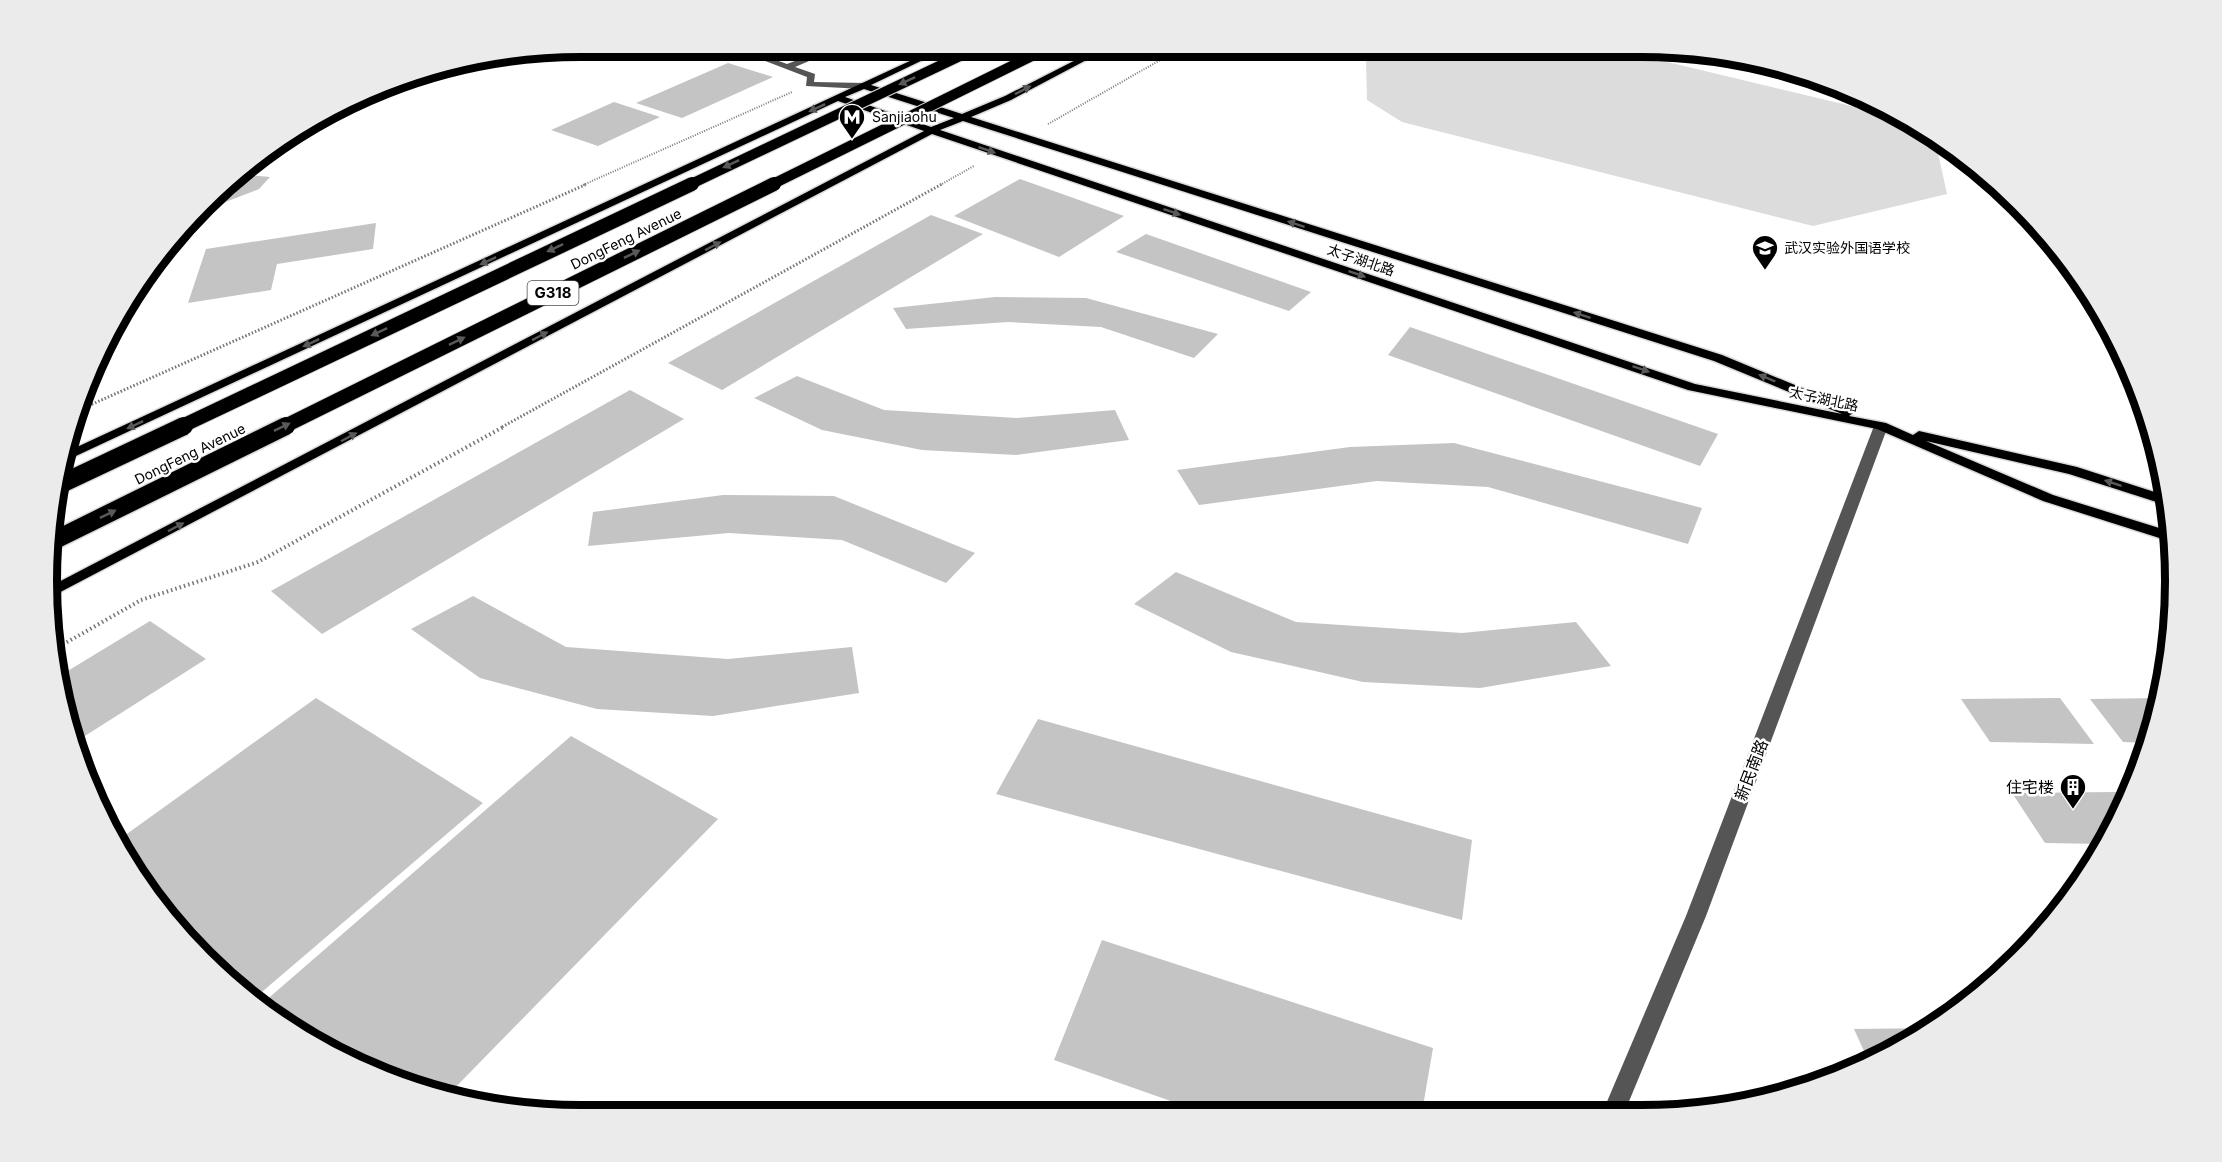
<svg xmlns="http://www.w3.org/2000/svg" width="2222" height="1162" font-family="Inter,'Noto Sans SC',sans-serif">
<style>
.green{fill:#dcdcdc}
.building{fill:#c4c4c4}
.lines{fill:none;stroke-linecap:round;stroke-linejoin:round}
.major-casing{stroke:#dbdbdb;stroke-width:3}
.path-far2{stroke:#777;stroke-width:2;stroke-dasharray:1 1.5;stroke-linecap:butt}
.path-far1{stroke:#777;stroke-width:3;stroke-dasharray:1.5 2;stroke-linecap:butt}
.path{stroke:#777;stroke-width:4;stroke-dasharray:1.5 3;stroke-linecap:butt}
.minor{fill:#555;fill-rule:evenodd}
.major{fill:#000;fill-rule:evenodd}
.highway-bridge-far2-casing{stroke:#dbdbdb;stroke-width:12;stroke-linecap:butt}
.highway-bridge-far1-casing{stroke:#dbdbdb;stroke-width:16;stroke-linecap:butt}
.highway-bridge-casing{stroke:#dbdbdb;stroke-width:21;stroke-linecap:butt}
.highway-bridge-far2{stroke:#000;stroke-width:10}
.highway-bridge-far1{stroke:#000;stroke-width:14}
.highway-bridge{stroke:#000;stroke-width:18}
.oneway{fill:#595959}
.labels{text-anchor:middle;stroke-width:5;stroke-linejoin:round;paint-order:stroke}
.far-poi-label{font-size:14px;fill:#000;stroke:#fff;text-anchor:start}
.far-street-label{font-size:14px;fill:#000;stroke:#fff}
.shield{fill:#fff;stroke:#4c4c4c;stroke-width:1.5}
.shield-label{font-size:15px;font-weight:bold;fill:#000}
.street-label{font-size:16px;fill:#000;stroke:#fff}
.poi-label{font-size:16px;fill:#000;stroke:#fff;text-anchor:end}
.rim{fill:none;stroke:#000;stroke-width:8}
</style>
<rect width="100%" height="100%" fill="#fff"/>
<polygon class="green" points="1403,47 1609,48 1885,114 1938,153 1947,194 1813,226 1402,122 1367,100 1366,59"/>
<g class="building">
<polygon points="728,63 773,77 682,118 636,103"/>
<polygon points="614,102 660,117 598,146 551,130"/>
<polygon points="239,174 270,177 259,189 223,203 210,206"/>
<polygon points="1020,179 1124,216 1059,257 954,216"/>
<polygon points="931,215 983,234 722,390 668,363"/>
<polygon points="376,223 373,249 277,264 271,290 188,303 206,249"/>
<polygon points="1146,234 1311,292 1289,311 1116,252"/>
<polygon points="995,297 1086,298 1218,334 1194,358 1101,327 1008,322 906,329 893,308"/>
<polygon points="1410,327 1718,434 1700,466 1388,355"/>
<polygon points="797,376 884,410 1017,418 1115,410 1129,440 1016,455 922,450 822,430 754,398"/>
<polygon points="630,390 684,419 322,634 271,591"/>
<polygon points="1454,443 1702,508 1688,544 1488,487 1377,481 1199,505 1177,470 1350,447"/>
<polygon points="723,495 834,496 975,553 946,583 842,540 729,533 588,546 593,512"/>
<polygon points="1176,572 1296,622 1462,633 1576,622 1611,666 1480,688 1363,682 1231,652 1134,604"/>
<polygon points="473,596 566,647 728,659 852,647 859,693 713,716 597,709 480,678 411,629"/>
<polygon points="150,621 206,659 77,741 61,675"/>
<polygon points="316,698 483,803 256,997 203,959 136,878 117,841"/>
<polygon points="2060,698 2094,744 1990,742 1961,699"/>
<polygon points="2161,698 2157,720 2148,743 2123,742 2090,699"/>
<polygon points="1038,719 1472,840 1462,920 996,794"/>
<polygon points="571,736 718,819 445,1098 344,1060 264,1002"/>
<polygon points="2117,792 2126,803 2120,818 2103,844 2045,843 2012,793"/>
<polygon points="1102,940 1433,1048 1422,1112 1202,1112 1054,1060"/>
<polygon points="1934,1028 1869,1062 1854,1029"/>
</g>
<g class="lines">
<g class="major-casing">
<path id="major" d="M 940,47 L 950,47 L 871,85 L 962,114 L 1005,96 L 1101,47 L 1111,47 L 1011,100 L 971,117 L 1722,355 L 1853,409 L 1854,412 L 1849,416 L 1886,423 L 1913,435 L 1919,431 L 2077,467 L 2167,496 L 2169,506 L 2069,474 L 1926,441 L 2053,495 L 2172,532 L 2172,542 L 2043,501 L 1877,429 L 1688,390 L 932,134 L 49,598 L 51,586 L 924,131 L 838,101 L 63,462 L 64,453 ZM 864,89 L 954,118 L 931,127 L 845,97 ZM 963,121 L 1714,361 L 1842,414 L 1695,384 L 940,130 Z"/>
</g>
<g class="path-far2">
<polyline points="1048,124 1183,47"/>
<polyline points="583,185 792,92"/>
<polyline points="940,185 974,166"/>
</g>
<g class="path-far1">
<polyline points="79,410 587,184"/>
<polyline points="502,427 942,184"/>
</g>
<polyline class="path" points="55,649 141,600 258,562 505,426"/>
<g class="minor">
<polygon points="729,47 740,47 787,64 831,47 842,47 795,67 815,74 814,82 864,83 868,86 864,89 806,86 807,77"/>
<polygon points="1881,422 1888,426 1706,916 1625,1111 1603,1111 1686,916 1874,426"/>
</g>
<use href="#major" class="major"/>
<g class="highway-bridge-far2-casing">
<g id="highway-bridge-far2">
<polyline points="689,185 979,47"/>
<polyline points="771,185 1050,47"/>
</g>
</g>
<g class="highway-bridge-far1-casing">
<g id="highway-bridge-far1">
<polyline points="180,427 692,184"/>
<polyline points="283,427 774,184"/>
</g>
</g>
<g class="highway-bridge-casing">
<g id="highway-bridge">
<polyline points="61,484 184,426"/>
<polyline points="55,540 286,426"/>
</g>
</g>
<use href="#highway-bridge-far2" class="highway-bridge-far2"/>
<use href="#highway-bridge-far1" class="highway-bridge-far1"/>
<use href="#highway-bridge" class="highway-bridge"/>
</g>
<defs><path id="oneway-solid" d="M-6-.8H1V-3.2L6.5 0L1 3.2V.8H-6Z" transform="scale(1.5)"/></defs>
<g class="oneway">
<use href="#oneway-solid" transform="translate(907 81) rotate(155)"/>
<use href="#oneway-solid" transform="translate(1023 90) rotate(-27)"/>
<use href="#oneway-solid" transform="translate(817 108) rotate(155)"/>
<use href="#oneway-solid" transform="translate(987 150) rotate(19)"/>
<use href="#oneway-solid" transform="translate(731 164) rotate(155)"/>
<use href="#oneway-solid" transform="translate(1172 212) rotate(19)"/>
<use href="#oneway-solid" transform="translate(1296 224) rotate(-162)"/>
<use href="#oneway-solid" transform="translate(713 246) rotate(-28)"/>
<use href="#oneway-solid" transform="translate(555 248) rotate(155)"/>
<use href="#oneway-solid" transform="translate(632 254) rotate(-26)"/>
<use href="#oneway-solid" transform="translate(488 261) rotate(155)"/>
<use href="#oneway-solid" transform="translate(1357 274) rotate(19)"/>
<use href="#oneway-solid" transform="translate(1582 315) rotate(-162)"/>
<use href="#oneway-solid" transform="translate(379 332) rotate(155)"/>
<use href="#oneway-solid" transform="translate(540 336) rotate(-28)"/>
<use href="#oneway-solid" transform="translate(457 341) rotate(-26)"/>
<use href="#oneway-solid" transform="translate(311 343) rotate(155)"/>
<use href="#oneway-solid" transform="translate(1641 369) rotate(19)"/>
<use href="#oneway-solid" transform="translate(1767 378) rotate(-157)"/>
<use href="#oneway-solid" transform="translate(135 425) rotate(155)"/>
<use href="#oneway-solid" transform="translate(282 427) rotate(-26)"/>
<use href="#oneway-solid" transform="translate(349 437) rotate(-28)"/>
<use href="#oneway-solid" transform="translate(2113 483) rotate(-162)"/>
<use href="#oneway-solid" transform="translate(108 514) rotate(-26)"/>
<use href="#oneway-solid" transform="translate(176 527) rotate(-28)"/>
</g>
<defs>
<g id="metro-pin" transform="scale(1.35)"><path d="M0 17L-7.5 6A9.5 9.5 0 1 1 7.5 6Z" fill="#000" stroke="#fff"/><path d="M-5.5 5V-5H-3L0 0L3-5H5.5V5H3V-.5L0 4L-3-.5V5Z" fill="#fff"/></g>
<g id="school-pin" transform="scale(1.35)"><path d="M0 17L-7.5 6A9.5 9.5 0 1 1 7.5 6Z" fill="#000" stroke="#fff"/><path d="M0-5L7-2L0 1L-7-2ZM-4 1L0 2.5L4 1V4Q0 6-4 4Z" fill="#fff"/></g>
<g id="building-pin" transform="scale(1.35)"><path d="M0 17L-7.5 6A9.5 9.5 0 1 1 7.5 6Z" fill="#000" stroke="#fff"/><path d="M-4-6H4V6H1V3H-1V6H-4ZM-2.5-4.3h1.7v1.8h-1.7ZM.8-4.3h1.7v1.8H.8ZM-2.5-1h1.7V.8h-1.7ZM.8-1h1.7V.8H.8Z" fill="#fff"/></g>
</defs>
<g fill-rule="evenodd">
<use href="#metro-pin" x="852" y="117"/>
<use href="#school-pin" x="1765" y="248"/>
<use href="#building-pin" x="2073" y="787"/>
</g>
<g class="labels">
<g class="far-poi-label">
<text x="872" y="122">Sanjiaohu</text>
<text x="1784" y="253">武汉实验外国语学校</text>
</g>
<g class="far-street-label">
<text transform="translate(626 239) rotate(-26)" y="5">DongFeng Avenue</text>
<text transform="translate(1361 260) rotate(19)" y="5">太子湖北路</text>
<text transform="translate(1824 399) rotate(12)" y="5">太子湖北路</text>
<text transform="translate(190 454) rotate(-26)" y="5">DongFeng Avenue</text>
</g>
<rect class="shield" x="527.5" y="281" width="51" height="24" rx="4.5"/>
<g class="shield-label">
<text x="553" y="298">G318</text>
</g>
<g class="street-label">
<text transform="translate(1751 770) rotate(-69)" y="6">新民南路</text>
</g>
<g class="poi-label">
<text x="2054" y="793">住宅楼</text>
</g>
</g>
<path d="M0 0H2222V1162H0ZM581 57H1641A524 524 0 0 1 2165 581V581A524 524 0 0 1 1641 1105H581A524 524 0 0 1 57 581V581A524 524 0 0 1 581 57Z" fill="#ebebeb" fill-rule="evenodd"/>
<path class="rim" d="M581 57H1641A524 524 0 0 1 2165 581V581A524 524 0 0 1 1641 1105H581A524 524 0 0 1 57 581V581A524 524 0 0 1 581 57Z"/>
</svg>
